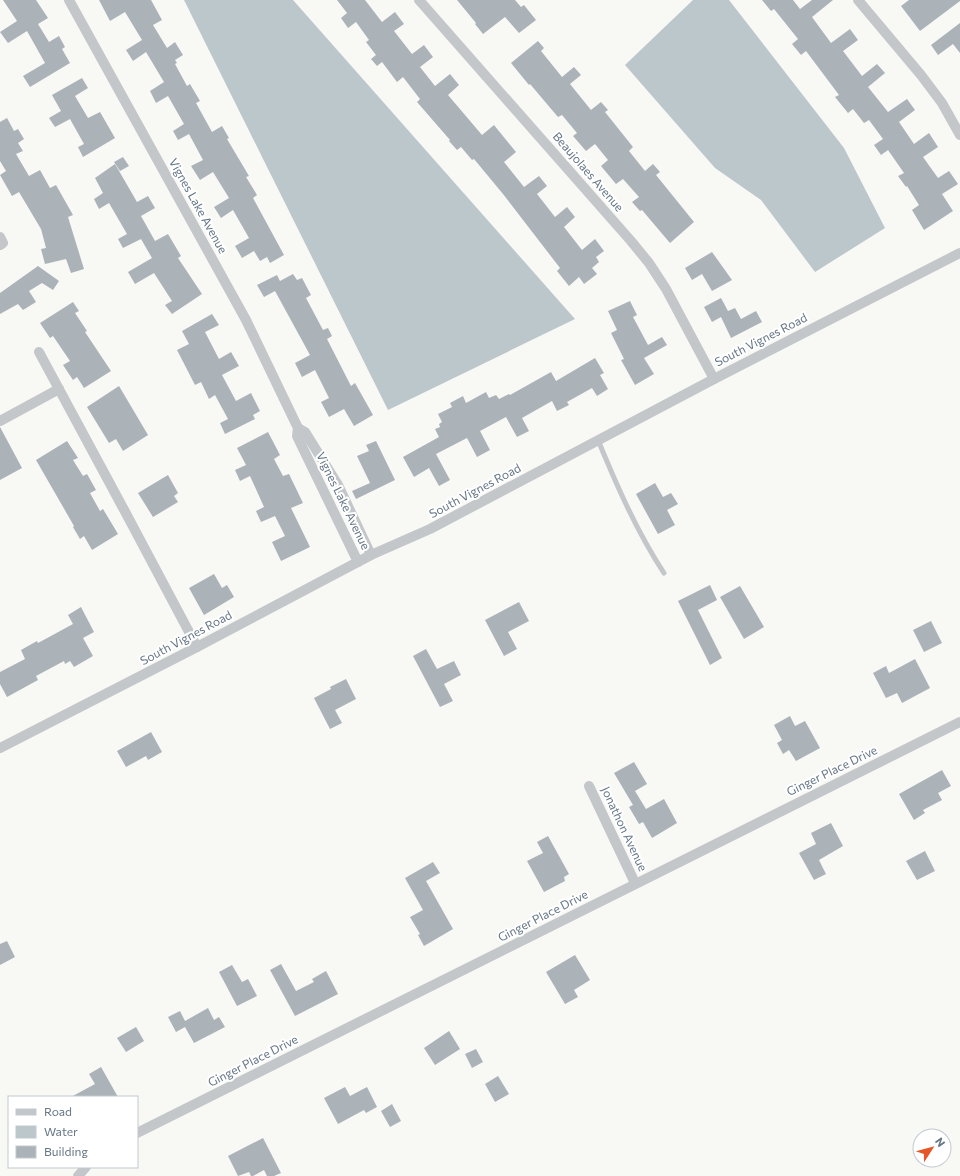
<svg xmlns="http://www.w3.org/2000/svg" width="960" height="1176" font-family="Commissioner,sans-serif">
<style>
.water{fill:#bbc7cb}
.building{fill:#abb3b9}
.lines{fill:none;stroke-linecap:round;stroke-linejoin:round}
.service{stroke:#c3c7ca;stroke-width:5}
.minor{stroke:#c3c7ca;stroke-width:10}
.labels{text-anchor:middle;stroke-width:4;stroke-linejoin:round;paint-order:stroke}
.street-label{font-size:12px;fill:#667786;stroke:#fff}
</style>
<rect width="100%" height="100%" fill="#f8f8f5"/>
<g class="water">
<polygon points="184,0 293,0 575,319 388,410"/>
<polygon points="693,0 729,0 844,148 885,228 815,272 761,200 715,168 625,65"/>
</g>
<g class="building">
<polygon points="3,0 36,0 48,18 38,24 49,42 59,36 65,47 62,49 70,63 30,87 23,76 45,63 27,31 8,43 0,32 17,21"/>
<polygon points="99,0 151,0 162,20 153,25 167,48 175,42 183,55 175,60 177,63 175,64 187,86 190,84 200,101 196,103 212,132 222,126 229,138 227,139 249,176 246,177 257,195 253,198 284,255 270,263 267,257 260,261 254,251 242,258 235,246 249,238 233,210 221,218 214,207 229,198 213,172 200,180 191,166 203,160 189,134 178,140 173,131 184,124 168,96 156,103 150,91 164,82 146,52 133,61 126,50 142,40 125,12 110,21"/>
<polygon points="337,0 365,0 382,22 395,12 404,24 394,31 412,54 424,45 433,57 420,67 435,86 450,74 459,85 448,95 482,135 494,125 516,152 504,162 524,187 539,176 547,186 537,194 555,217 567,207 575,217 564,227 582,250 595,239 604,251 596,257 599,262 592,268 597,274 584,284 579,277 569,286 557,271 560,268 503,194 474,159 472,160 461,147 457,150 449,141 450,140 417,102 420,99 403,77 397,82 382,62 377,66 371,59 376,55 366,42 369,40 356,22 348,28 341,18 347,13"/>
<polygon points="457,0 515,0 521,7 524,5 536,20 519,33 505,17 483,34 475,24 476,23"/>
<polygon points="762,0 793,0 800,9 812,0 833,0 812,17 831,43 850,29 858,40 843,51 862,76 877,64 885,73 868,87 888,112 907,99 915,110 899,122 914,144 929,133 938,147 923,157 938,178 949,171 958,184 942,194 953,211 924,230 912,210 919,205 907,186 906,187 898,176 904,173 888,150 881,155 874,145 883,139 869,120 864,123 853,109 848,113 835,97 839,95 806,51 801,55 792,44 798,39 774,9 771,11"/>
<polygon points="909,0 960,0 960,1 920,31 901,6"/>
<polygon points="960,23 960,53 953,44 938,55 931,45"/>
<polygon points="538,41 544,48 541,51 562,77 574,67 581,75 570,84 591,110 601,102 608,110 605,112 633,147 629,151 645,171 653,164 660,172 656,175 694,222 670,243 642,210 640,211 632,202 639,197 623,179 616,184 601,166 608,160 595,144 586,151 573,136 577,133 562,115 558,117 530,84 529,85 511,63"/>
<polygon points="82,78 88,88 75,96 88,118 100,112 115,138 83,157 78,147 84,144 70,119 55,127 49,118 61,111 52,95"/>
<polygon points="7,118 14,131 18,129 24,139 18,143 23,151 16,154 29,176 40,170 50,188 56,185 73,215 68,217 84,269 71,273 66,259 45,264 41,249 46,248 41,229 19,192 12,196 0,175 6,171 0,161 0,122"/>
<polygon points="123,157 129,166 120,171 114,162"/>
<polygon points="115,164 137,202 148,196 155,208 141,216 155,241 168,234 181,256 178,258 202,294 172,314 165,305 172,301 154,273 135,284 128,272 152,258 141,239 123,248 118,239 127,234 109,203 99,209 94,199 103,193 95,178"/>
<polygon points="712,252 732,280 712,291 702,274 692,280 685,268"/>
<polygon points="38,266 59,281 53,290 42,283 29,291 36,302 23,310 18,304 0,314 0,293"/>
<polygon points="293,274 297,280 302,278 311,295 306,298 323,330 328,328 332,336 327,339 351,386 355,383 373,415 354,426 344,409 329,417 321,402 329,398 315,370 302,377 295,363 310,355 275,291 264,297 257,285 277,275 280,281"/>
<polygon points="721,298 728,311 735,308 741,319 756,311 762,322 731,338 721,317 712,322 704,307"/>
<polygon points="630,301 637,315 633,317 648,345 662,337 667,345 644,358 654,374 635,385 621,360 624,359 611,333 617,330 608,311"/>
<polygon points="73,302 79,311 75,313 87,331 85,332 111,371 84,388 77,377 73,380 63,365 70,361 53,336 50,338 40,323"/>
<polygon points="212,314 219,325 205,332 219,359 231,352 239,366 222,375 236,401 251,393 260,411 253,415 255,419 225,434 220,423 228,419 215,395 209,399 201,382 195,385 177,350 189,344 182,331"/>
<polygon points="595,358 604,373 600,375 608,389 597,396 592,388 567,402 569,405 557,411 552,401 522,418 529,431 517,437 506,417 480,431 490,450 477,457 467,438 436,454 450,480 439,486 429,468 414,477 403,457 439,437 435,429 440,427 439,424 442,422 438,414 452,407 450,403 463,396 466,403 486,392 489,398 496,395 499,399 509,394 510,395 551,372 556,381"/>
<polygon points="119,386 148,435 123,451 116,439 109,443 87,407"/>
<polygon points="0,427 22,468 0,480"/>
<polygon points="268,432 280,455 274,459 283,476 289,474 303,503 291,508 310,547 281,561 272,542 285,536 275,516 261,522 256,511 264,507 250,476 240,481 235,470 246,465 237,448"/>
<polygon points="67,441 78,458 73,460 83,476 87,474 96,490 90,493 100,511 103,509 118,534 92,550 84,536 80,539 73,527 74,526 36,460"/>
<polygon points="376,441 395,480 356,499 352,491 370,483 357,456 369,451 366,445"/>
<polygon points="168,475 178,493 174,496 178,502 153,517 138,493"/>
<polygon points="655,483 663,497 671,493 678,504 667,510 675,525 658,534 636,494"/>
<polygon points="214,574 222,588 227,585 234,597 204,615 189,588"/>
<polygon points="710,585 717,600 698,610 722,658 710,665 678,601"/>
<polygon points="740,586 764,627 744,639 720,597"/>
<polygon points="519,602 529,621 508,632 517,649 504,656 485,620"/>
<polygon points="81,607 94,632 83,638 93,656 74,667 70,661 65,664 64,661 36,676 38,680 7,697 0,684 0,672 25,659 21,650 37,641 38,643 73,624 68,615"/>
<polygon points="931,621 942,643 924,652 913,630"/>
<polygon points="426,649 437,669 454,661 461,675 444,684 453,701 440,707 413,656"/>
<polygon points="915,659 930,688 902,703 897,693 886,698 873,673 886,666 889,673"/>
<polygon points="346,679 356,699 335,710 342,723 330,729 314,698 331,689 330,687"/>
<polygon points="790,716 795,726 805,721 820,748 796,761 789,750 783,754 777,743 782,740 774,725"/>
<polygon points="151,732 162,752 148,760 146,756 126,767 117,751"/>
<polygon points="634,762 647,784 635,791 646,809 664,799 677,823 652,838 643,822 639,824 629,807 633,805 614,773"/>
<polygon points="942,770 951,786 938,793 942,800 923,810 925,813 914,820 899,794"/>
<polygon points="831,823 843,846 819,860 826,874 814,880 799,853 816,844 811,833"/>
<polygon points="548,836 569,874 564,877 565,881 544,892 527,861 543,853 537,842"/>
<polygon points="925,851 935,871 917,880 906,861"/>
<polygon points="433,862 440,873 426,881 453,929 424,946 418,935 420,934 410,917 423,910 405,878"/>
<polygon points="7,941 15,957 0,965 0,944"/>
<polygon points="575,955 590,980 574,990 578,997 565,1004 546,972"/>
<polygon points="281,964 296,991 314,982 312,979 326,971 338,994 295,1016 270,970"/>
<polygon points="232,965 242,982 248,979 257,996 237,1006 219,972"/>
<polygon points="208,1008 214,1020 219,1017 225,1027 194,1043 185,1027 176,1032 168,1017 180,1011 185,1021"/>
<polygon points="136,1027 144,1041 126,1052 117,1038"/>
<polygon points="449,1031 460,1049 435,1065 424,1048"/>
<polygon points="476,1049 483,1062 472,1068 465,1054"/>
<polygon points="101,1067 118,1097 71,1097 95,1084 89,1074"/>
<polygon points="498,1076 509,1094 495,1102 485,1084"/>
<polygon points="345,1087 350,1096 367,1087 377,1107 366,1113 364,1110 338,1124 324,1098"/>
<polygon points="392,1104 401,1121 390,1127 381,1111"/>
<polygon points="263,1138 281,1173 274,1176 267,1176 264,1170 253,1176 251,1176 249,1172 238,1176 228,1156"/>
</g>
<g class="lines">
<path class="service" d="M 598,440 C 617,486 637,532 664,573"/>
<g class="minor">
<polyline points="69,0 246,320 298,428 297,436 358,562"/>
<polyline points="419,0 631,241 649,263 666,289 714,379"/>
<polyline points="858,0 921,75 942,103 960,135"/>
<polyline points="0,237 3,243 0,245"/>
<polyline points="39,352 129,519 197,647"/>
<polyline points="0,421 59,389"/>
<polyline points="298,428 305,432 338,485 371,555"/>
<polyline points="0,748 197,647 371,555 430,529 714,379 960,253"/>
<polyline points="589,786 635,883"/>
<polyline points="137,1133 960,722"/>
<polyline points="78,1176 86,1167"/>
</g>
</g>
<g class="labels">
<g class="street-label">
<text transform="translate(588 172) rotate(49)" y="4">Beaujolaes Avenue</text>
<text transform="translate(198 206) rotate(61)" y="4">Vignes Lake Avenue</text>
<text transform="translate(761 340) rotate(-27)" y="4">South Vignes Road</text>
<text transform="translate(475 491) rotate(-28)" y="4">South Vignes Road</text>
<text transform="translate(343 501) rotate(64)" y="4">Vignes Lake Avenue</text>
<text transform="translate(186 638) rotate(-28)" y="4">South Vignes Road</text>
<text transform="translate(832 771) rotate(-26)" y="4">Ginger Place Drive</text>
<text transform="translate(624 829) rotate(65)" y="4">Jonathon Avenue</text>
<text transform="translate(543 916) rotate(-27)" y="4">Ginger Place Drive</text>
<text transform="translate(253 1061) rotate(-27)" y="4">Ginger Place Drive</text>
</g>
</g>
<rect x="8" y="1096" width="130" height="72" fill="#ffffff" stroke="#c2c9cf"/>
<rect x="16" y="1109" width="20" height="6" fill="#c3c7ca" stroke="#c2c9cf"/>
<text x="44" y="1116" font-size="12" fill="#667786">Road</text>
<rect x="16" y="1126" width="20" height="12" fill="#bbc7cb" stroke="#c2c9cf"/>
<text x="44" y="1136" font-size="12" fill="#667786">Water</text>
<rect x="16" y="1146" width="20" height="12" fill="#abb3b9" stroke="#c2c9cf"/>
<text x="44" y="1156" font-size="12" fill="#667786">Building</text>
<g transform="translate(932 1148) rotate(54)"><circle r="19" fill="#ffffff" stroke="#c2c9cf"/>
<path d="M0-3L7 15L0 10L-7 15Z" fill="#e55728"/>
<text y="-6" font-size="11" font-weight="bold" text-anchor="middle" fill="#667786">N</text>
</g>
</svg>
